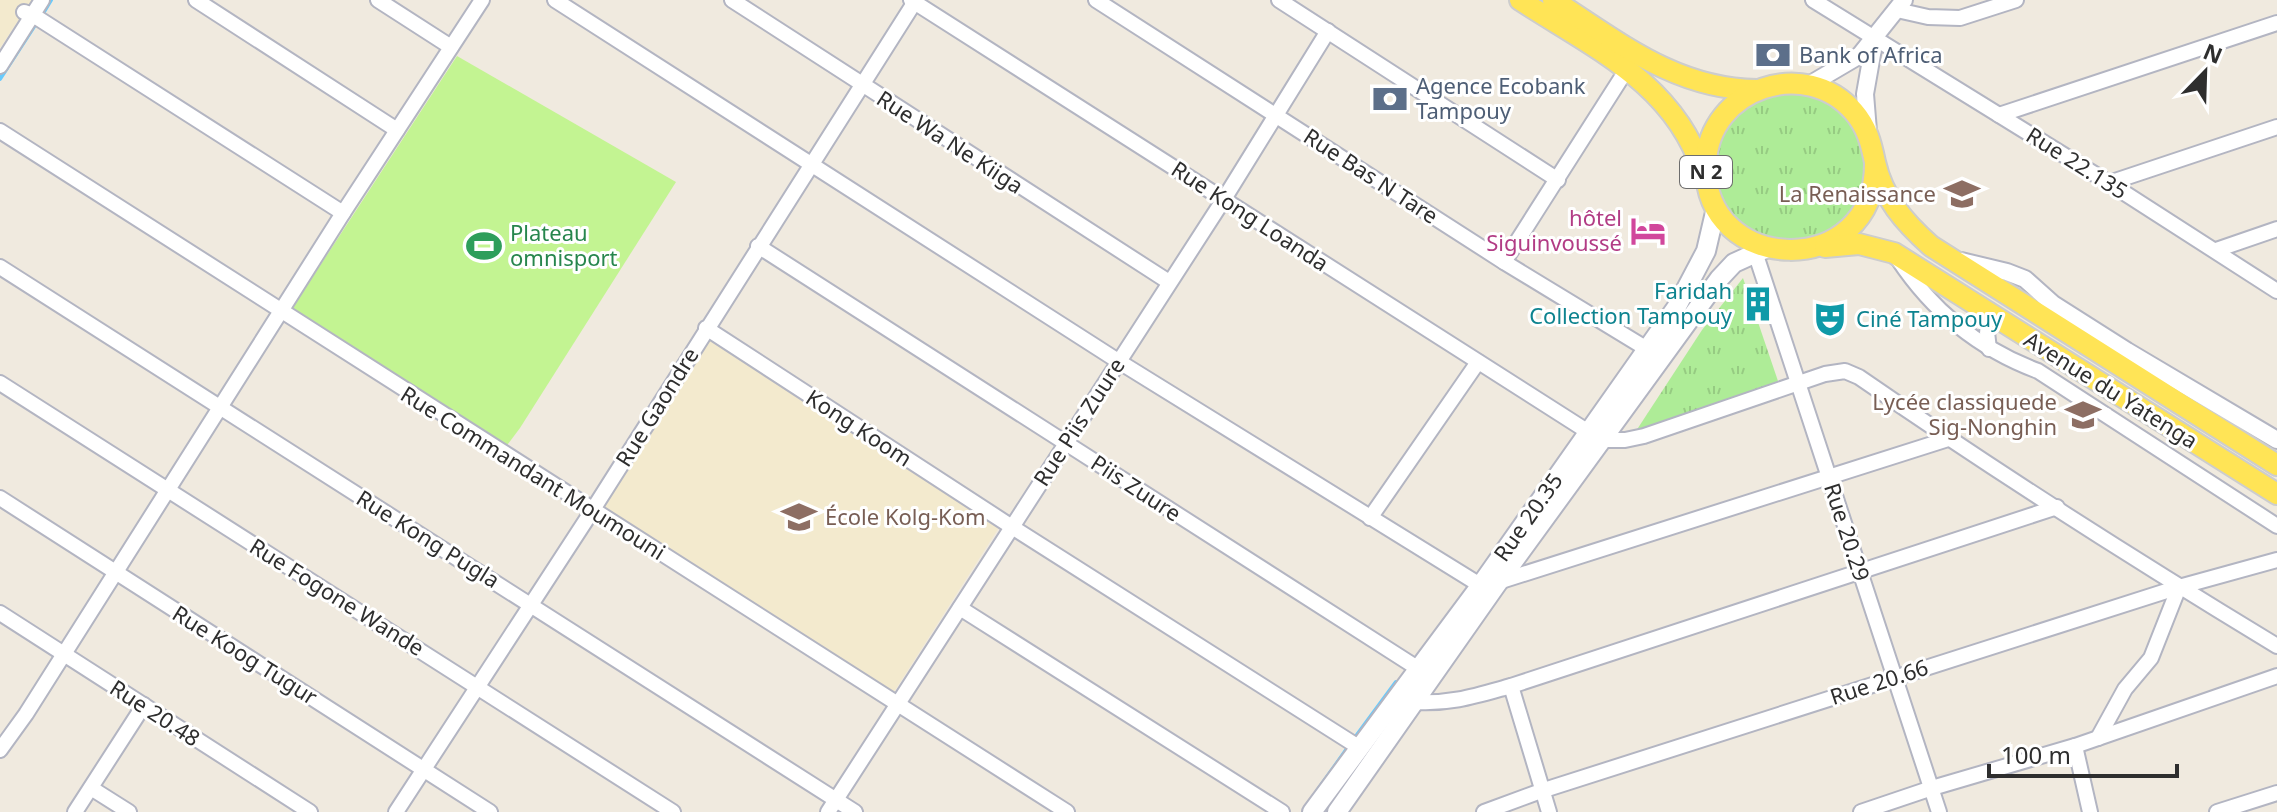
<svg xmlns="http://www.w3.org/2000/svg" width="2277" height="812" font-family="'Noto Sans',sans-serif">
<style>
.education{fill:#f3eace}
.grass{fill:url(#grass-tufts)}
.pitch{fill:#c3f492}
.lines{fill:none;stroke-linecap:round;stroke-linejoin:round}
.stream{stroke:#69cafc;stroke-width:4}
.minor-casing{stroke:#b3b5c2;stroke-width:18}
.tertiary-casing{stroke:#b3b5c2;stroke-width:20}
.secondary-casing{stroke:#b3b5c2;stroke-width:22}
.primary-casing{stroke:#cdcdcd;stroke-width:24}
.minor{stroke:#fff;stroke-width:14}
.tertiary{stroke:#fff;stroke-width:16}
.secondary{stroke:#fff;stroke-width:18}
.primary{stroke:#ffe456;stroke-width:20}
.labels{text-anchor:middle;stroke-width:6;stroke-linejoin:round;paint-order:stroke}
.shield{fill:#fff;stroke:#6d6d6d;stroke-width:2}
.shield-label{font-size:20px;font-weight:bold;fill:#2e2e2e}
.service-label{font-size:22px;fill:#4e5e75;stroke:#fff;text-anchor:start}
.street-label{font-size:22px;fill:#2e2e2e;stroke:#fff}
.education-label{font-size:22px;fill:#785e54;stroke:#fff;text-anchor:end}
.hotel-label{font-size:22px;fill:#b23c85;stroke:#fff;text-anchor:end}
.leisure-label{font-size:22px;fill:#27864d;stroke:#fff;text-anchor:start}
.culture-label{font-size:22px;fill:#0d838f;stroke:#fff;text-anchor:end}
</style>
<defs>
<pattern id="grass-tufts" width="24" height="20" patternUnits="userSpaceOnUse" patternTransform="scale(2)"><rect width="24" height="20" fill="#aeec97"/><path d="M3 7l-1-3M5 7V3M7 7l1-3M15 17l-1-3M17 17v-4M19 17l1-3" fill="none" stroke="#96cb82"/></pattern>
</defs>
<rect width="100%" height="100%" fill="#f0eadf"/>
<g class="education">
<polygon points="0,0 32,0 0,48"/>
<polygon points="707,338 1000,526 892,695 598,508"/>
</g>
<g class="grass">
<circle cx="1790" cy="167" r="75"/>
<polygon points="1743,278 1779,384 1636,431 1702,330"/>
</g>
<polygon class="pitch" points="457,56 676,182 520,428 505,448 291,310"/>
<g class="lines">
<g class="stream">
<polyline points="42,15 51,0"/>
<polyline points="0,79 37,22"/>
<polyline points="1354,739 1396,682"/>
<polyline points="1317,791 1349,746"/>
</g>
<g class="minor-casing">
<g id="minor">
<polyline points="196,0 397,130"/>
<polyline points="378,0 451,47"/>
<polyline points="555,0 1118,361 1488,590"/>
<polyline points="732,0 1169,282"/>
<path d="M 911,0 L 1601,440 L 1625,440 L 1644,436 L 1825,374 L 1845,371 L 1859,377 C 1995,471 2135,560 2277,646"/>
<polyline points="1096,0 1504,262 1647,349"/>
<polyline points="1279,0 1558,180"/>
<polyline points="1813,0 2109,183 2277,291"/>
<polyline points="1897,10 1928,17 1960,18 2016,0"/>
<polyline points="24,12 33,15 343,213"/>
<polyline points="0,66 42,0"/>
<polyline points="1999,115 2277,23"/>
<polyline points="0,131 1067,812"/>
<polyline points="2109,183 2277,127"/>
<polyline points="758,246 1425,673"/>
<polyline points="2216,250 2277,229"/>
<polyline points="1755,252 1939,812"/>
<path d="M 1898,259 C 1933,312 1979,349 2038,371 L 2277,526"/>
<polyline points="1504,262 1627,69"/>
<polyline points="0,267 855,812"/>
<polyline points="706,328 1012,527 1360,748"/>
<polyline points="1989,349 1987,332 1997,319"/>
<polyline points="0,383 673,812"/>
<polyline points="0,498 490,812"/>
<polyline points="1370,518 1478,362"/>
<polyline points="1495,583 1948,439"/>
<polyline points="960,608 1282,812"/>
<polyline points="0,613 310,812"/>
<polyline points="1511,686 1549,812"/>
<path d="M 1415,702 C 1452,704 1475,696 1511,686 L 2057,507"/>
<polyline points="2098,738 2125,689 2151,658 2179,587"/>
<polyline points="2075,746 2090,812"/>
<polyline points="0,750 26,714 343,213 482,0"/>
<polyline points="91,788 129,812"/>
<polyline points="75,812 144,705"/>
<polyline points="396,812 592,511 916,0"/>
<polyline points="828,812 1224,199 1328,31"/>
<polyline points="1484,812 1541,791 2179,587 2277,560"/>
<polyline points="1861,812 1932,788 2075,746 2277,676"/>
<polyline points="2217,812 2277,793"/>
</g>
</g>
<g class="tertiary-casing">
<g id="tertiary">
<polyline points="1809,85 1860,55 1904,0"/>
<polyline points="1868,131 1865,94 1874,43"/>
<polyline points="1961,261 2007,272 2025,279 2053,304 2127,351 2277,440"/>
</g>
</g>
<g class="secondary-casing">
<g id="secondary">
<polyline points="1312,812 1480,586 1676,308 1706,251 1716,208"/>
<polyline points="1337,812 1497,584 1719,279 1734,263 1767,248"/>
</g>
</g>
<g class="primary-casing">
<g id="primary">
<path d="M 1520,0 C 1592,47 1674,83 1702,170"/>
<path d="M 1553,0 C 1619,42 1675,89 1757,90"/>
<path d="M 1875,162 C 1877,282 1701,276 1706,163 C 1709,88 1806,56 1854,112 C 1867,127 1871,143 1875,162 C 1883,198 1904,222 1931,246 L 2277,465"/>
<polyline points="1825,247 1859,244 1894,253 2277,494"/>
</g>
</g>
<use href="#minor" class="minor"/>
<use href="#tertiary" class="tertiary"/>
<use href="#secondary" class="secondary"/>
<use href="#primary" class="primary"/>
</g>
<defs>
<g id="bank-bare" transform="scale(2.76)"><path d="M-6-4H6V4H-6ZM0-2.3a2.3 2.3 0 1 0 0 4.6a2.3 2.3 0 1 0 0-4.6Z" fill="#5c6f8a" stroke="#fff" stroke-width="2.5" paint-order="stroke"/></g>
<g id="school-bare" transform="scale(2.76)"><path d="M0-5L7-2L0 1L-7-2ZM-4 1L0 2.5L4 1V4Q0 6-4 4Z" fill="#8d6e63" stroke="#fff" stroke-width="2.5" paint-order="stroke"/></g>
<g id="hotel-bare" transform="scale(2.76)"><path d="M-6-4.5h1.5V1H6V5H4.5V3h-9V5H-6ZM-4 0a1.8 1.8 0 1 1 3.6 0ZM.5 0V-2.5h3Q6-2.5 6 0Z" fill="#d1479c" stroke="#fff" stroke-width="2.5" paint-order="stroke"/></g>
<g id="stadium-bare" transform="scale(2.76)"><path d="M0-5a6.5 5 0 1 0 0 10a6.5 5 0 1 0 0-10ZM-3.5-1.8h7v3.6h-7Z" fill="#2e9e5b" stroke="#fff" stroke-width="2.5" paint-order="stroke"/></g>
<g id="building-bare" transform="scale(2.76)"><path d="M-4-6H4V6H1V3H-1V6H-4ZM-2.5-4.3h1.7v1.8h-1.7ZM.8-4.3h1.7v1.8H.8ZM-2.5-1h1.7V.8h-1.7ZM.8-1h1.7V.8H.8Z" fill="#0f9aa8" stroke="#fff" stroke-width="2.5" paint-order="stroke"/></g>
<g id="theatre-bare" transform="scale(2.76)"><path d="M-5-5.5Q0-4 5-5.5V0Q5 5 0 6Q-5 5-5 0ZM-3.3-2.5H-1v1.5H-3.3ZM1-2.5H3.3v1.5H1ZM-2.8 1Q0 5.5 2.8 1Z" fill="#0f9aa8" stroke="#fff" stroke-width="2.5" paint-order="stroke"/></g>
</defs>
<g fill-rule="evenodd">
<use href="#bank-bare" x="1773" y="55"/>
<use href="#bank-bare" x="1390" y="99"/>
<use href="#school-bare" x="1962" y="194"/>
<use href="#hotel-bare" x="1648" y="231"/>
<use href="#stadium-bare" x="484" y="246"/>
<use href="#building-bare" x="1758" y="304"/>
<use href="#theatre-bare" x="1830" y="319"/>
<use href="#school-bare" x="2083" y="415"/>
<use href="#school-bare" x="799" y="517"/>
</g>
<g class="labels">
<rect class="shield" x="1680" y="156" width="52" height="32" rx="6"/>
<g class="shield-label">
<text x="1706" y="179">N 2</text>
</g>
<g class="service-label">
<text x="1799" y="63">Bank of Africa</text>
<text x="1416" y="94">Agence Ecobank<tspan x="1416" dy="25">Tampouy</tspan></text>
</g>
<g class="street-label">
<text transform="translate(950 142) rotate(33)" y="8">Rue Wa Ne Kiiga</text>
<text transform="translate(2077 163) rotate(32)" y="8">Rue 22.135</text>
<text transform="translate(1371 176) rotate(33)" y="8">Rue Bas N Tare</text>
<text transform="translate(1250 216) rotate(33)" y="8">Rue Kong Loanda</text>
<text transform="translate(2111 390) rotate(32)" y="8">Avenue du Yatenga</text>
<text transform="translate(657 407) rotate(-58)" y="8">Rue Gaondre</text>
<text transform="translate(1079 422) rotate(-57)" y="8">Rue Piis Zuure</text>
<text transform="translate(859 428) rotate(33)" y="8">Kong Koom</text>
<text transform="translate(533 473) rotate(32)" y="8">Rue Commandant Moumouni</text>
<text transform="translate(1136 488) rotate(33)" y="8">Piis Zuure</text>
<text transform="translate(1528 517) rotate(-55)" y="8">Rue 20.35</text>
<text transform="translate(1847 532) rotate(72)" y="8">Rue 20.29</text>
<text transform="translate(428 539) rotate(32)" y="8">Rue Kong Pugla</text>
<text transform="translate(337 597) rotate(32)" y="8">Rue Fogone Wande</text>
<text transform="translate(245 655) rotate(32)" y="8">Rue Koog Tugur</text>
<text transform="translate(1879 682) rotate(-18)" y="8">Rue 20.66</text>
<text transform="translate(155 713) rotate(33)" y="8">Rue 20.48</text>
</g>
<g class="education-label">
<text x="1936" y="202">La Renaissance</text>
<text x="2057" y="410">Lycée classiquede<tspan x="2057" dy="25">Sig-Nonghin</tspan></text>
<text x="825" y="525" text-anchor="start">École Kolg-Kom</text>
</g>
<g class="hotel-label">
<text x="1622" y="226">hôtel<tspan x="1622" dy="25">Siguinvoussé</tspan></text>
</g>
<g class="leisure-label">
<text x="510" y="241">Plateau<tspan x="510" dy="25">omnisport</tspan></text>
</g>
<g class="culture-label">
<text x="1732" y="299">Faridah<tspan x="1732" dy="25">Collection Tampouy</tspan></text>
<text x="1856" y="327" text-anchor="start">Ciné Tampouy</text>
</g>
</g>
<g transform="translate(2205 72) rotate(23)" stroke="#ffffff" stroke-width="6" paint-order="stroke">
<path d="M0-6L14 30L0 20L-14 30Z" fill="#2e2e2e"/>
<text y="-12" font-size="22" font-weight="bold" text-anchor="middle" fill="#2e2e2e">N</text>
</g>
<path d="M1989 764v12h188v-12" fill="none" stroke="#2e2e2e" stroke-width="4"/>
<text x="2001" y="764" font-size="24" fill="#2e2e2e" stroke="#ffffff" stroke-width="6" paint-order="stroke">100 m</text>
</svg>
